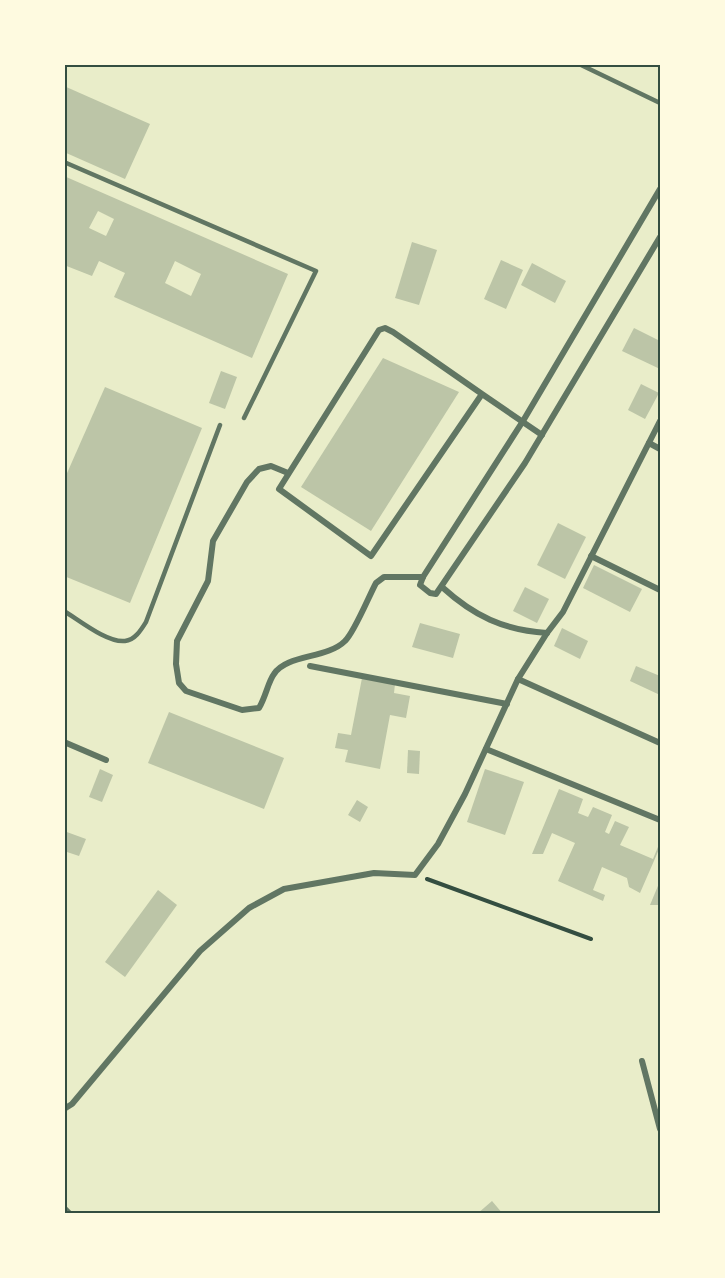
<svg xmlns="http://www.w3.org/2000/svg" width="725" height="1278" font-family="'Roboto Serif',serif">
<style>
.building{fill:#bcc5a7;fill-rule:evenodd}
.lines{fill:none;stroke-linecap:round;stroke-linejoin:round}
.path{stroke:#344e41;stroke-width:4}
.service{stroke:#617663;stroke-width:4.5}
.minor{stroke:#617663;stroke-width:6}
.neatline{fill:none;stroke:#344e41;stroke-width:2}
</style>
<rect width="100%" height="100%" fill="#e9edc9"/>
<g class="building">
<polygon points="64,86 150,124 125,179 64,152"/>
<path d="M 64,176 L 288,274 L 252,358 L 114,297 L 125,273 L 99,261 L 92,276 L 64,265 ZM 98,211 L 114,219 L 106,236 L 89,228 ZM 175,261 L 201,274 L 191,296 L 165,283 Z"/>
<polygon points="412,242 437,250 419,305 395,298"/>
<polygon points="501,260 523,270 506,309 484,299"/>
<polygon points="532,263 566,281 555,303 521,285"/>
<polygon points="634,328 660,341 660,369 622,351"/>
<polygon points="383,358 459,392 371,531 301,487"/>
<polygon points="221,371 237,377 225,409 209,403"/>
<polygon points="641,384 659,393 645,419 628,410"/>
<polygon points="105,387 202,428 130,603 64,576 64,480"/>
<polygon points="558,523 586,537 565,579 537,565"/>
<polygon points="594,565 642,589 630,612 583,588"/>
<polygon points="525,587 549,599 537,623 513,611"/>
<polygon points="420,623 460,634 453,658 412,647"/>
<polygon points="562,628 588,641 580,659 554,646"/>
<polygon points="636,666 660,676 660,695 630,681"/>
<polygon points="362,678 395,684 394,693 410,696 406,718 390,715 380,769 345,762 348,750 335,748 338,733 351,735"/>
<polygon points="169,712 284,758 264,809 148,763"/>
<polygon points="408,750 420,751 419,774 407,773"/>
<polygon points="100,769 113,775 102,802 89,797"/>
<polygon points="485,769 524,782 505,835 467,822"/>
<polygon points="559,789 583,799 578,813 588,817 593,807 612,815 605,832 609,834 615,821 629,827 620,845 653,859 660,842 660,847 640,893 629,887 627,878 602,867 593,890 605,895 603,901 558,881 575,843 552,833 543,854 532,854"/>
<polygon points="357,800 368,807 360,822 348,815"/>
<polygon points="64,831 86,839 79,856 64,851"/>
<polygon points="660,881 660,905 650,905"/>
<polygon points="158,890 177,905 125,977 105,962"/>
<polygon points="492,1201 503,1214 477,1214"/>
</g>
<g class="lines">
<polyline class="path" points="427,879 591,939"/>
<g class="service">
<polyline points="579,64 660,103"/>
<polyline points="64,162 316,271 244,418"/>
<path d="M 64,611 C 79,620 107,643 125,641 C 135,640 141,630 146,622 L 220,425"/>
</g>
<g class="minor">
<polyline points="660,189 523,421 423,577 420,585 430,593 436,594 525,463 660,237"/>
<polyline points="482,394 393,332 385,328 379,330 279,489 371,556 482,394 542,435"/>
<polyline points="649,443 660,449"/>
<path d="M 288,473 L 271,466 L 259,469 L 247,482 L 213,541 L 208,581 L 177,641 L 176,664 L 179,683 L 186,691 L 242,710 L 259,708 C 266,696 268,682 274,674 C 287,654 327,659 345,641 C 354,633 369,596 376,583 L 384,577 L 423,577"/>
<polyline points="591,556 660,590"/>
<path d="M 442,587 C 474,616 503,630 547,633"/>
<polyline points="310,666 507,704"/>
<polyline points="518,679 660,743"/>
<polyline points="64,742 106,760"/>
<polyline points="486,749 660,820"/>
<polyline points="642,1061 660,1129"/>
<polyline points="64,1109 72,1104 200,951 249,908 284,889 374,873 415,875 438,844 465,794 518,679 547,633 563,612 660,421"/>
<polyline points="64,1208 70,1214"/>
</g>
</g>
<rect width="725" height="1278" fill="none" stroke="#fefae0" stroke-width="132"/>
<rect x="66" y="66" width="593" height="1146" class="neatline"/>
</svg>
